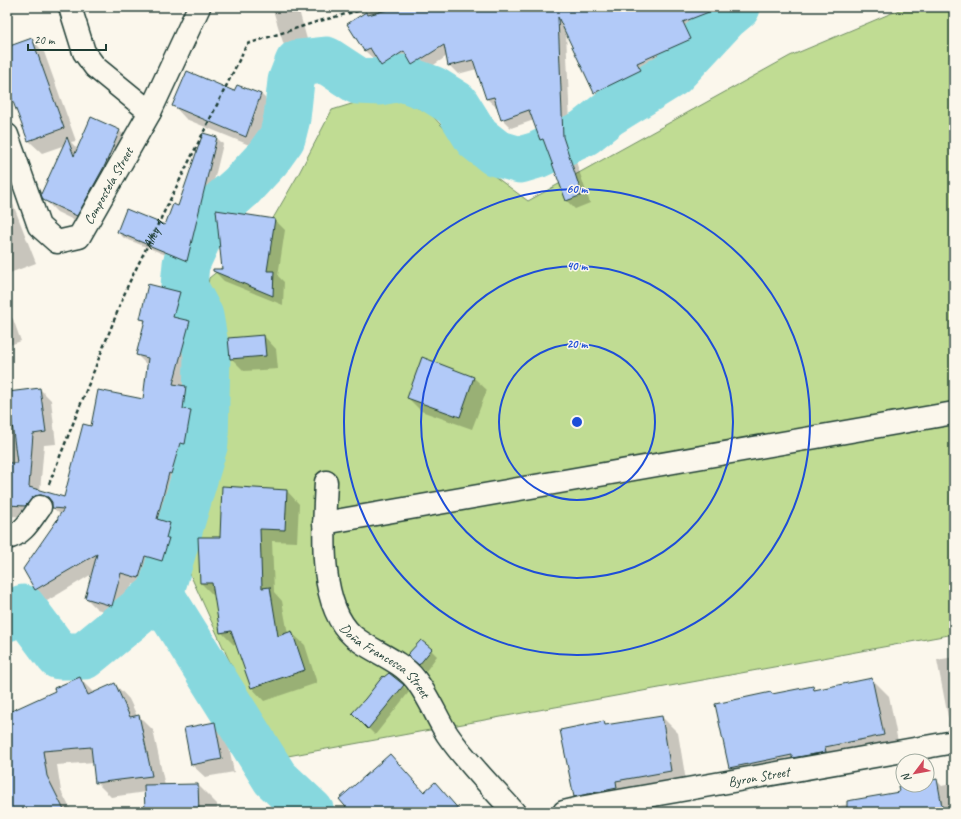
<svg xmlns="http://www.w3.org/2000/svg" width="961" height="819" font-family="Caveat,sans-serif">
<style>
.green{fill:#c0dc93;stroke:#708c64}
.shadow{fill:#0003}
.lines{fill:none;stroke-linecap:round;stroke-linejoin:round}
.river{stroke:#87d8de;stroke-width:47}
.building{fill:#b2caf8;stroke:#1f3d34}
.minor-casing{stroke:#1f3d34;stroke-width:25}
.path{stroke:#1f3d34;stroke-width:2.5;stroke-dasharray:4 3;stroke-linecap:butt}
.minor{stroke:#fbf7ec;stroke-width:22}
.ring{fill:none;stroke:#1d4ed8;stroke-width:2}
.labels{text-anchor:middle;stroke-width:3;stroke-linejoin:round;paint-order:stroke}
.street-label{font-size:14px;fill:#1f3d34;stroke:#fbf7ec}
.centre{fill:#1d4ed8;stroke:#fbf7ec;stroke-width:2}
.ring-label{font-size:12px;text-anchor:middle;font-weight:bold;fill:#1d4ed8;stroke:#fbf7ec;stroke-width:3;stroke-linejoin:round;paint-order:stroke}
</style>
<rect width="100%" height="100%" fill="#fbf7ec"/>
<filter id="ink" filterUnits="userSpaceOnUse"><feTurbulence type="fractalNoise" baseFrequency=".025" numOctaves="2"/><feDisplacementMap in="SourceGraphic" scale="8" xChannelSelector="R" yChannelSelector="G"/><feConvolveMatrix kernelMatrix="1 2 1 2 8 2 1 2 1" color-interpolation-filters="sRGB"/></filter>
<g filter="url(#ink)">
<polygon class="green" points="906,7 954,7 954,634 277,758 228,658 179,550 172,514 183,449 191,385 209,278 264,234 298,175 332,110 384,94 430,113 474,161 528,201 790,56"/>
<g class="shadow">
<polygon points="272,7 298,7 317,75 301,80 292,71"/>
<polygon points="376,7 729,7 731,12 711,21 712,23 691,31 699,48 645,72 649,79 604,101 595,92 566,32 571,147 590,203 575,209 566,200 546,145 540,140 534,120 511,128 502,119 498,107 496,107 487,99 477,69 458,74 449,65 447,56 422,73 411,61 391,74 382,66 377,57 374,59 365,51 349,24"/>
<polygon points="31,39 44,52 76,141 71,142 78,150 92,118 120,131 132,144 90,228 57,212 44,199 65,145 42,153 29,141 12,97 7,78 7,49"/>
<polygon points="237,86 261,94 274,107 259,149 186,119 174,106 235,93"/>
<polygon points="204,134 217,138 223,144 193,266 124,238 118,232 166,226 179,207"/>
<polygon points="7,189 36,263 7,274"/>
<polygon points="275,220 285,230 278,276 284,282 283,305 224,281 214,271 223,270"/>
<polygon points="179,293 190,304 186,321 189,321 201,333 186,388 197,398 194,415 201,423 196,454 191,454 183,485 180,484 170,524 181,536 178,548 180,550 173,572 157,567 151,589 132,584 123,617 97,609 86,598 92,574 47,601 36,590 24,569 57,521 58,522 61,515 53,508 53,505 46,507 37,517 7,516 7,426 14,427 40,389 51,400 56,444 44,445 40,491 64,498 92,427 144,400 148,366 137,355 145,322 141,318"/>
<polygon points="7,313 13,319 21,341 7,346"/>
<polygon points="264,336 276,349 278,369 244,371 231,358"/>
<polygon points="422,359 474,378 487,390 472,429 421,411 408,398"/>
<polygon points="287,491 299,504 297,542 272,541 274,592 282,601 288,634 292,633 305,645 317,683 264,701 252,688 237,644 234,645 221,632 215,595 213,595 201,583 221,538"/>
<polygon points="7,563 8,564 8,586 7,586"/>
<polygon points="431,650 437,656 426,671 414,661"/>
<polygon points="954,657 954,724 948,717 937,660"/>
<polygon points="79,678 94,693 115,684 129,699 137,716 139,716 153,730 165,786 198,785 217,804 217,812 146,812 145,792 111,797 96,782 94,762 57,765 61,791 72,812 7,812 7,714 57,692"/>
<polygon points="872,679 889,696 900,752 747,785 730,768 716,705 813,687 816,690"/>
<polygon points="403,686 409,692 375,735 353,713"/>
<polygon points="662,717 678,733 687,787 590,812 574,796 604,723 607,726"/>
<polygon points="215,723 227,736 234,772 205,777 192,765"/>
<polygon points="390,755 425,793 435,784 462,812 351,812"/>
<polygon points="937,781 942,786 954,783 954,812 806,812 856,803 900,793 899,787 909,785 927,785 927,782"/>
</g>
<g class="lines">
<g class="river">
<polyline points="160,594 275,778 311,812"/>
<polyline points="7,618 23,608 59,656 84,656 160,594 205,443 207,356 200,316 184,286 186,264 199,236 216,209 241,187 267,159 282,138 287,118 291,81 298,63 326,60 358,81 380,82 402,78 432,89 456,104 477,138 496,153 520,160 537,155 584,133 609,113 672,74 725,17 737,7"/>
</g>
</g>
<g class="building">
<polygon points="398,7 719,7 719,8 683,22 691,39 637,63 641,70 594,93 558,17 563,137 582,195 566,201 543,139 540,140 529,110 501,120 494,97 486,99 473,60 448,66 444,45 412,65 404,51 381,66 370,48 364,51 347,24 366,12 368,15"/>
<polygon points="32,38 64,128 28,141 7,86 7,47"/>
<polygon points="187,71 234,91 237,85 261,94 246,137 172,106"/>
<polygon points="91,117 120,130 105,165 77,216 43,200 41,194 67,137 74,156"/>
<polygon points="203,133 217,137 187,261 117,232 126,209 165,225 173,204 178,206"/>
<polygon points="216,210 275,219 267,271 274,271 273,296 213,271 213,269 222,269"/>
<polygon points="148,284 180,292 173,317 190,321 173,384 186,386 183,409 191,410 185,444 180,443 171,474 169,473 157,519 170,523 166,538 169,538 162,561 145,556 139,578 121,573 112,606 85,598 97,554 35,590 23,569 57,520 57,522 58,517 64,509 52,508 52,502 48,497 41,495 35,496 25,506 7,505 7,463 17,463 8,392 40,388 46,432 33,434 29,487 64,497 83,424 91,426 98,390 143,399 148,358 136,355 145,320 140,319"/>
<polygon points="264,335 266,356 230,359 228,338"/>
<polygon points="422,357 474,377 460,417 407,398"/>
<polygon points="222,486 287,490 285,530 260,529 262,588 270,587 278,636 292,631 305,670 251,688 231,631 220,633 212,583 200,583 198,537 220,537"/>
<polygon points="421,640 432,649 419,665 407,655"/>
<polygon points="389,673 404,685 368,729 352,713 365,699 383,676 384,677"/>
<polygon points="80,677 88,695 115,683 130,717 139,715 152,776 95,783 91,747 43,751 47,776 65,812 7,812 7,713 55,691 54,688"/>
<polygon points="872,678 884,735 825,747 826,752 792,758 792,755 729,768 715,704 771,692 772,694 813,686 814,690"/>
<polygon points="662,716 671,771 616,781 617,788 574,797 560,730 604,721 605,725"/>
<polygon points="215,722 222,759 191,765 184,728"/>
<polygon points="390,754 424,792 435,782 461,812 350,812 339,799"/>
<polygon points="937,779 943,812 847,812 847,801 899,792 898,786 927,785 927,781"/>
<polygon points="198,784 199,812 145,812 144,785"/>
</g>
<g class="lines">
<g class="minor-casing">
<g id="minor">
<polyline points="70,7 84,52 95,67 150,112"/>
<path id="s2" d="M 7,135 L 39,226 L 57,242 L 79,237 L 150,112 L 199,7"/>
<path id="s3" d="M 326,482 C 324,526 317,604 353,636 C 372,652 399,659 415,679 C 428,695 436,716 447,734 C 466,762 492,787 514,812"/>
<polyline points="324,523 954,413"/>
<path d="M 7,538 C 23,535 31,519 40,507"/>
<path id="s4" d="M 564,812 L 585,807 L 954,742"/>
</g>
</g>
<path class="path" id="s1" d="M 49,484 L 128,285 L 247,44 L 316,22 L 372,7"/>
<use href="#minor" class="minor"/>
</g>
</g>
<g class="ring">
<circle cx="577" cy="422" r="78"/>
<circle cx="577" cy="422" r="156"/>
<circle cx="577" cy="422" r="233"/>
</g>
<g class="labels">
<g class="street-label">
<text dy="5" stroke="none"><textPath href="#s2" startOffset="202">Compostela Street</textPath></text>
<text dy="5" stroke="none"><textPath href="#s1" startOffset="271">Alley 1</textPath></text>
<text dy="5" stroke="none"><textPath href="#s3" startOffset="202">Doña Francesca Street</textPath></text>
<text dy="5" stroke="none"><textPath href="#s4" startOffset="198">Byron Street</textPath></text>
</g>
</g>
<circle cx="577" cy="422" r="6" class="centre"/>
<g class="ring-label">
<text x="577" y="193">60 m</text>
<text x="577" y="270">40 m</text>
<text x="577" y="348">20 m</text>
</g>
<rect width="961" height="819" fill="none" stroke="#fbf7ec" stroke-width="24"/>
<rect x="12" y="12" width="937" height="795" fill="none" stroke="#1f3d34" stroke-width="1.5" filter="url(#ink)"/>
<g transform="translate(915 773) rotate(238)"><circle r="19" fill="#fbf7ec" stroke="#a3ada2"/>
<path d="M0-3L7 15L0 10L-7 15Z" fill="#d1495b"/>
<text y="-6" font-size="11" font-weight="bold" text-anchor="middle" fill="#1f3d34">N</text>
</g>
<path d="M28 44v6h78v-6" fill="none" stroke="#1f3d34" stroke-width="2"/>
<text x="34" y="44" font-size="12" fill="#1f3d34" stroke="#fbf7ec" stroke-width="3" paint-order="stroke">20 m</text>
</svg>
